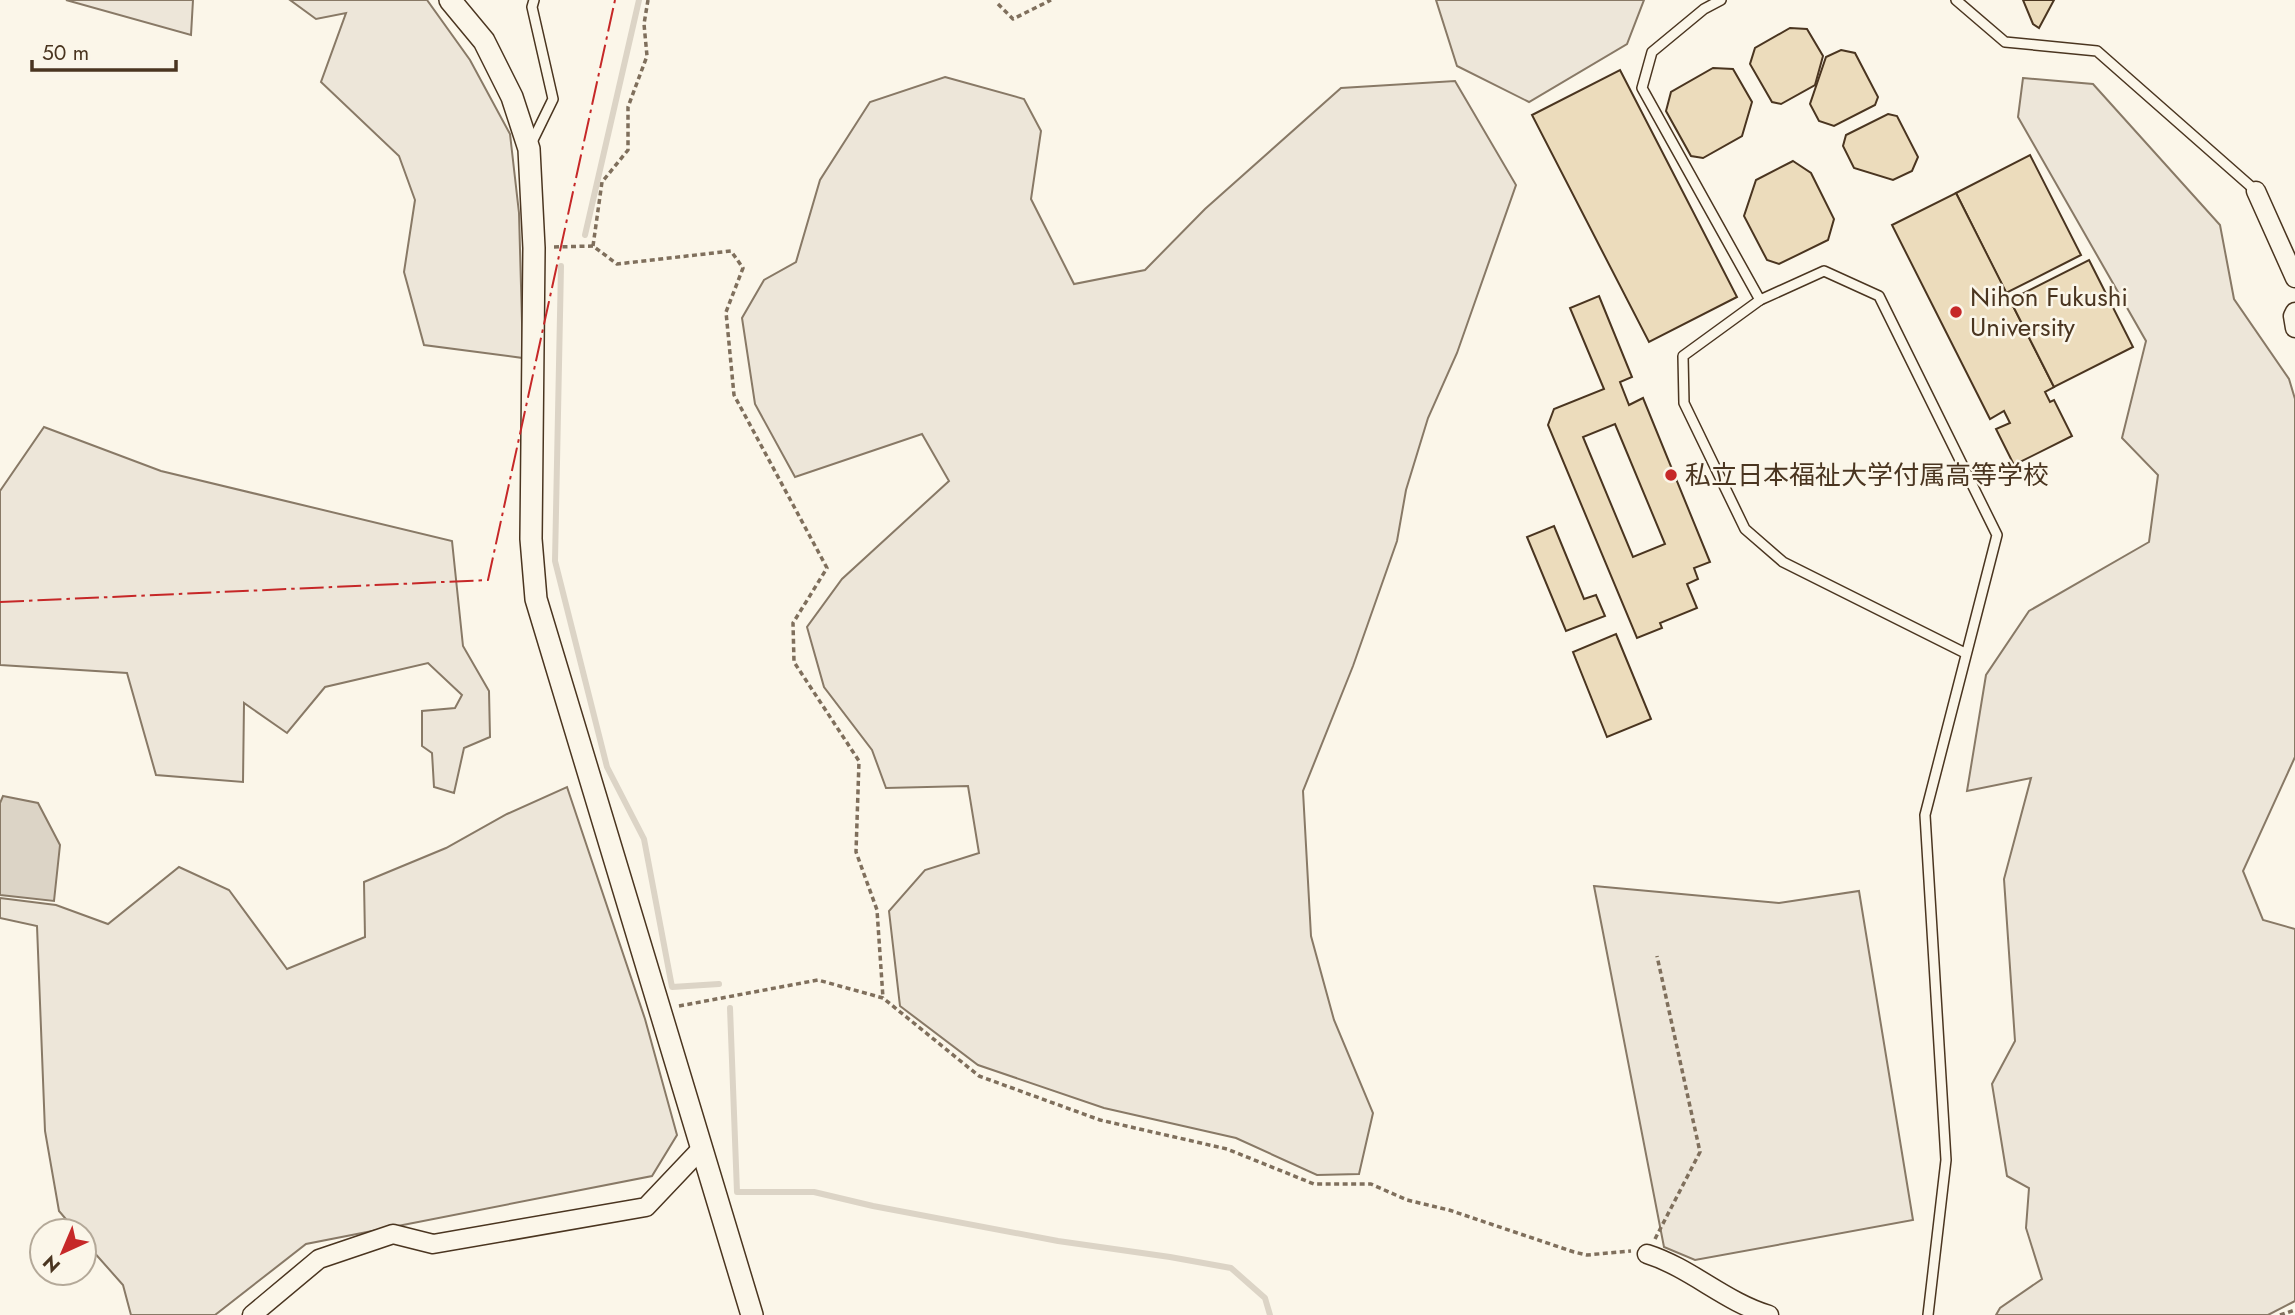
<svg xmlns="http://www.w3.org/2000/svg" width="2295" height="1315" font-family="Jost,'Noto Sans JP',sans-serif">
<style>
.green{fill:#ede6d9;stroke:#887966;stroke-width:2}
.water{fill:#dcd4c6;stroke:#887966;stroke-width:2}
.lines{fill:none;stroke-linecap:round;stroke-linejoin:round}
.stream{stroke:#dcd4c6;stroke-width:6}
.building{fill:#ecdcbc;stroke:#4a3520;stroke-width:2;fill-rule:evenodd}
.service-casing{stroke:#4a3520;stroke-width:12}
.minor-casing{stroke:#4a3520;stroke-width:21}
.tertiary-casing{stroke:#4a3520;stroke-width:24}
.path{stroke:#7f6f5c;stroke-width:3.5;stroke-dasharray:5 3.5;stroke-linecap:butt}
.service{stroke:#fbf6e9;stroke-width:9}
.minor{stroke:#fbf6e9;stroke-width:18}
.tertiary{stroke:#fbf6e9;stroke-width:21}
.power{stroke:#c62828;stroke-width:2;stroke-dasharray:24 5 3.5 5;stroke-linecap:butt}
.poi-dot{fill:#c62828;stroke:#fbf6e9;stroke-width:2.5}
.labels{text-anchor:middle;stroke-width:5;stroke-linejoin:round;paint-order:stroke}
.poi-label{font-size:26px;fill:#4a3520;stroke:#fbf6e9;text-anchor:start}
</style>
<rect width="100%" height="100%" fill="#fbf6e9"/>
<g class="green">
<polygon points="66,0 193,0 191,35"/>
<polygon points="290,0 427,0 470,60 510,134 519,213 523,358 424,345 404,272 415,200 399,156 321,82 346,13 316,19"/>
<polygon points="1436,0 1644,0 1627,44 1529,102 1457,66"/>
<polygon points="945,77 1024,99 1041,131 1031,199 1074,284 1145,270 1205,209 1341,88 1455,81 1516,185 1457,353 1428,418 1406,490 1397,541 1353,666 1303,791 1311,936 1334,1020 1373,1113 1359,1174 1317,1175 1236,1138 1104,1108 978,1065 900,1006 889,911 925,870 979,853 968,786 886,788 872,750 824,687 807,627 842,579 949,481 922,434 795,477 755,404 742,318 764,280 796,262 820,180 870,102"/>
<polygon points="2023,78 2093,84 2220,225 2234,299 2289,379 2295,399 2295,757 2243,871 2263,920 2295,929 2295,1301 2268,1315 1996,1315 2000,1308 2042,1279 2026,1228 2029,1188 2007,1176 1992,1084 2015,1041 2004,879 2031,778 1967,791 1986,675 2029,611 2149,542 2158,475 2122,438 2146,341 2018,117"/>
<polygon points="44,427 161,471 452,541 463,646 489,691 490,737 464,748 454,793 434,787 432,753 422,746 422,711 455,708 462,695 428,663 325,687 287,733 244,703 243,782 156,775 127,673 0,665 0,491"/>
<polygon points="567,787 645,1019 677,1135 652,1176 306,1244 215,1315 131,1315 123,1285 84,1241 84,1231 76,1231 59,1211 45,1131 37,926 0,918 0,898 56,905 108,924 179,867 229,890 287,969 365,937 364,882 446,848 507,814"/>
<polygon points="1594,886 1779,903 1859,891 1913,1220 1695,1260 1664,1247"/>
</g>
<polygon class="water" points="3,796 38,803 60,845 54,901 0,895 0,803"/>
<g class="lines">
<g class="stream">
<polyline points="585,235 639,0"/>
<polyline points="561,266 555,561 607,767 644,839 672,987 719,984"/>
<polyline points="730,1008 737,1192 814,1192 873,1206 1058,1241 1170,1257 1231,1268 1265,1298 1270,1315"/>
</g>
</g>
<g class="building">
<polygon points="2023,0 2054,0 2039,28 2033,24"/>
<polygon points="1790,28 1807,29 1823,56 1815,85 1781,104 1772,102 1750,64 1755,48"/>
<polygon points="1841,50 1855,53 1878,97 1875,105 1834,126 1819,121 1810,104 1826,57"/>
<polygon points="1713,68 1733,69 1752,102 1742,136 1703,158 1691,156 1666,111 1671,92"/>
<polygon points="1620,70 1737,297 1649,342 1532,115"/>
<polygon points="1888,114 1897,116 1918,157 1912,171 1893,180 1854,168 1843,146 1846,135"/>
<polygon points="2030,155 2081,255 2006,293 1956,193"/>
<polygon points="1793,161 1811,173 1834,219 1828,240 1779,264 1767,260 1744,216 1756,180"/>
<polygon points="1956,193 2054,387 2045,392 2050,402 2054,400 2072,436 2014,465 1996,429 2010,423 2004,411 1990,419 1892,225"/>
<polygon points="2089,260 2133,347 2054,387 2010,300"/>
<path d="M 1599,296 L 1632,377 L 1620,382 L 1629,405 L 1643,398 L 1710,562 L 1694,568 L 1698,579 L 1687,584 L 1697,608 L 1660,623 L 1662,628 L 1637,638 L 1548,425 L 1554,409 L 1604,389 L 1570,308 ZM 1615,424 L 1665,544 L 1633,557 L 1583,437 Z"/>
<polygon points="1554,526 1584,599 1596,595 1605,616 1566,631 1527,537"/>
<polygon points="1616,634 1651,719 1607,737 1573,652"/>
</g>
<g class="lines">
<g class="service-casing">
<g id="service">
<polyline points="1721,0 1704,9 1652,52 1642,88 1760,300"/>
<polyline points="1956,0 2005,42 2097,51 2256,191"/>
<polyline points="531,144 553,99 532,7 534,0"/>
<polyline points="1928,1315 1946,1160 1925,815 1997,535 1879,296 1824,271 1760,300 1683,356 1684,403 1745,529 1783,562 1965,653"/>
</g>
</g>
<g class="minor-casing">
<g id="minor">
<polyline points="2256,191 2295,278"/>
<polyline points="2295,312 2293,316 2295,328"/>
<path d="M 1647,1254 C 1691,1268 1725,1302 1769,1315"/>
<polyline points="252,1315 319,1259 393,1234 433,1244 646,1207 701,1149"/>
</g>
</g>
<g class="tertiary-casing">
<polyline id="tertiary" points="450,0 484,41 512,97 529,149 534,248 531,539 536,599 752,1315"/>
</g>
<g class="path">
<polyline points="998,4 1013,19 1051,0"/>
<polyline points="593,246 602,182 628,150 628,107 647,56 644,24 648,0"/>
<polyline points="554,247 593,246 617,264 731,251 743,268 726,312 734,395 827,568 793,623 794,662 859,761 856,852 877,910 883,998"/>
<polyline points="679,1006 818,980 883,998 979,1076 1100,1120 1227,1149 1314,1184 1371,1184 1407,1200 1449,1210 1574,1252 1587,1255 1631,1251"/>
<polyline points="1655,1239 1700,1152 1657,956"/>
<polyline points="2280,1315 2295,1310"/>
</g>
<use href="#service" class="service"/>
<use href="#minor" class="minor"/>
<use href="#tertiary" class="tertiary"/>
<polyline class="power" points="0,602 488,580 615,0"/>
</g>
<g class="poi-dot">
<circle cx="1956" cy="312" r="7"/>
<circle cx="1671" cy="475" r="7"/>
</g>
<g class="labels">
<g class="poi-label">
<text x="1970" y="306">Nihon Fukushi<tspan x="1970" dy="30">University</tspan></text>
<text x="1685" y="484">私立日本福祉大学付属高等学校</text>
</g>
</g>
<g transform="translate(63 1252) rotate(224)"><circle r="33" fill="#fbf6e9" stroke="#b4a999" stroke-width="2"/>
<path d="M0-5L12 26L0 18L-12 26Z" fill="#c62828"/>
<text y="-10" font-size="19" font-weight="bold" text-anchor="middle" fill="#4a3520">N</text>
</g>
<path d="M32 60v10h144v-10" fill="none" stroke="#4a3520" stroke-width="3.5"/>
<text x="42" y="60" font-size="21" fill="#4a3520" stroke="#fbf6e9" stroke-width="5" paint-order="stroke">50 m</text>
</svg>
